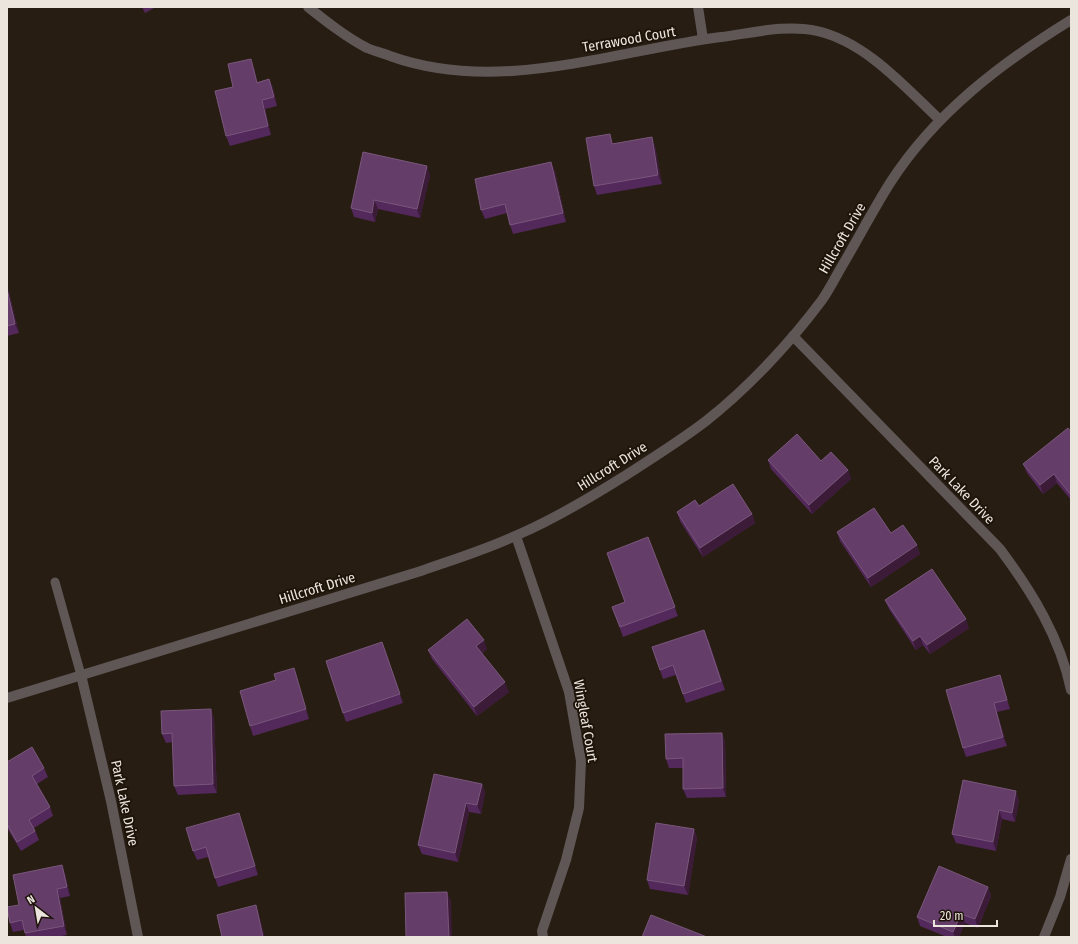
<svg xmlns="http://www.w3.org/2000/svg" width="1078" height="944" font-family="'Fira Sans Condensed',sans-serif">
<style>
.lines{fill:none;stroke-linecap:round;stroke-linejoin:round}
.lane{stroke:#5f5756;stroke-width:9}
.street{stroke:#5f5756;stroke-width:10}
.wall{fill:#53285b}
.shaded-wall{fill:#3b1b38}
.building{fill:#643d69;stroke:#79577b}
.labels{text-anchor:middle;stroke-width:4;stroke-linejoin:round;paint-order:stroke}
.street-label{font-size:14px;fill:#ece5de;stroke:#1e140a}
</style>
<rect width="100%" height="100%" fill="#281d13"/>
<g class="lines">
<polyline class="lane" points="55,582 81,675"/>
<g class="street">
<path d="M 308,7 C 327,22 346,37 367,48 C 374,51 383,53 390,56 C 499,95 612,51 721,37 C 752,33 787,24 817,31 C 866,42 905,87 940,120"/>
<polyline points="698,7 703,39"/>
<path d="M 793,336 L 1000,549 C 1032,592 1060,637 1071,690"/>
<polyline points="516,536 569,692 581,761 579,808 566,860 542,931 543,937"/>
<polyline points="81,675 111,801 138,937"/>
<path d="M 7,698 L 421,571 C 452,560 485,550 515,536 C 553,520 588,499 623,477 C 651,459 680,441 706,421 C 748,388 790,343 822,300 C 829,290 835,278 842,266 C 858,239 873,210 890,183 C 935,113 1001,63 1071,20"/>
<polyline points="1044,937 1060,897 1071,859"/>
</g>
</g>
<g class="wall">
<polygon points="142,7 156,7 145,13"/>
<polygon points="254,68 257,82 269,79 273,88 277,106 265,109 271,135 230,146 226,136 233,87"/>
<polygon points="613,143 655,146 662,184 597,195 594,186"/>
<polygon points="555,171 566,222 513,234 510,225 507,213 485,219 481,210"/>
<polygon points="430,175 420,218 378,209 375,222 354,217 351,208"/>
<polygon points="7,285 19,333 7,336"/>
<polygon points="1071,432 1071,500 1057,483 1043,494 1027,473 1023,464"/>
<polygon points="768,460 821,461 848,470 851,479 812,514 771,469"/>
<polygon points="699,506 752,514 755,523 703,557 680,521 677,512"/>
<polygon points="837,532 891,533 920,554 871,587 840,541"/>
<polygon points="648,537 678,616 623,637 612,607 625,602"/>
<polygon points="885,600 969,628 930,654 923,645 916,650 889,609"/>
<polygon points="708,639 725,690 686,703 676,675 663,679 652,647"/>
<polygon points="382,642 403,703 346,722 343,713"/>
<polygon points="487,649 482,653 509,692 477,716 432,659 428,650"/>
<polygon points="1000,675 1003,685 1010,709 997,712 1007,746 966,757 963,748"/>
<polygon points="297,678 309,719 253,736 250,726"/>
<polygon points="211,709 214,719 217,793 178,795 174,786 173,742 166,743 162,734"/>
<polygon points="722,733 725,742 726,797 687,798 683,789 683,768 669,768 666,759"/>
<polygon points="7,762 44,768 48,777 37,784 50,807 53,816 34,828 39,840 21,851 7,828"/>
<polygon points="482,784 485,793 481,814 469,812 458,862 422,854 418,845"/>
<polygon points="1019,800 1015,822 1002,819 996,851 956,843 952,834"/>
<polygon points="242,822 258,875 218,887 208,857 197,860 193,851"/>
<polygon points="694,829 697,838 688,895 650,889 647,880"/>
<polygon points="62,865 65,874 70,896 60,898 67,935 56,937 26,937 24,930 13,932 10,923 19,905"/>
<polygon points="988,887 991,896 978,928 965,923 959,937 947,937 920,926 917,917"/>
</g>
<g class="shaded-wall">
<polygon points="251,59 254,68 260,92 257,83"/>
<polygon points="269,79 273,88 277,106 274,97"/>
<polygon points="262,100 265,109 271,135 268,126"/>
<polygon points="610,134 613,143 615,153 612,144"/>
<polygon points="652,137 655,146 662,184 658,175"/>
<polygon points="551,162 555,171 566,222 563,213"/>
<polygon points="427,166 430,175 420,218 417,209"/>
<polygon points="374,200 378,209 375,222 372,213"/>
<polygon points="7,285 19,333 15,324 7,289"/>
<polygon points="848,470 851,479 812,514 809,505"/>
<polygon points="1054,474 1057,483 1043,494 1040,485"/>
<polygon points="752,514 755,523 703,557 700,548"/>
<polygon points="917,545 920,554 871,587 868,578"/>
<polygon points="966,619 969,628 930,654 927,645"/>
<polygon points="920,636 923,645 916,650 913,641"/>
<polygon points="484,640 487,649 479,655 476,646"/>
<polygon points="505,682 509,692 477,716 474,707"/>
<polygon points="994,703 997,712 1007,746 1003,737"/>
<polygon points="211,709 214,719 217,793 213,784"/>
<polygon points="722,733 725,742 726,797 723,788"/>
<polygon points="482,784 485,793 481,814 477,805"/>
<polygon points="1016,791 1019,800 1015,822 1012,813"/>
<polygon points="466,803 469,812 458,862 455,853"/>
<polygon points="999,810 1002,819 996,851 993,842"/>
<polygon points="239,813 242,822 258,875 255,866"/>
<polygon points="694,829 697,838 688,895 684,886"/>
<polygon points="62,865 65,874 70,896 67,887"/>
<polygon points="988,887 991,896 978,928 975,919"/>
<polygon points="57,889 60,898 67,935 64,926"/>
<polygon points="447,892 451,901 452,937 449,937"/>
<polygon points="256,905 259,914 265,937 263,937"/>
<polygon points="961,914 965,923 959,937 955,937 953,932"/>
</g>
<g class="building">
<polygon points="251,59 257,83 269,79 274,97 262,100 268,126 226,136 215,91 233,87 228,64"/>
<polygon points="610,134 612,144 652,137 658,175 594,186 586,138"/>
<polygon points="363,152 427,166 417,209 374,200 372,213 351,208"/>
<polygon points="551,162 563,213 510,225 505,204 481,210 475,179"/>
<polygon points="7,289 15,324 7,326"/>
<polygon points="1068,428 1071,432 1071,495 1054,474 1040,485 1023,464"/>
<polygon points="797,434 821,461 831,452 848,470 809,505 768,460"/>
<polygon points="733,484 752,514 700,548 677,512 695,500 699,506"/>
<polygon points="874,508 891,533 903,525 917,545 868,578 837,532"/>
<polygon points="648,537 675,607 620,627 612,607 625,602 607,553"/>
<polygon points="932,569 966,619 927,645 920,636 913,641 885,600"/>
<polygon points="467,619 484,640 476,646 505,682 474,707 428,650"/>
<polygon points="704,630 721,681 683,694 673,665 660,670 652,647"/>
<polygon points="382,642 400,694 343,713 326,661"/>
<polygon points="294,668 306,709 250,726 240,691 276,680 274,674"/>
<polygon points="1000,675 1007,700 994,703 1003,737 963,748 946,690"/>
<polygon points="211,709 213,784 174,786 172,733 162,734 161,711"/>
<polygon points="722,733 723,788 683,789 683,758 666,759 665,734"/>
<polygon points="32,747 44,768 32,776 50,807 29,820 35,831 17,842 7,824 7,762"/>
<polygon points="434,774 482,784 477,805 466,803 455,853 418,845"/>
<polygon points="963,780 1016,791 1012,813 999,810 993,842 952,834"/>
<polygon points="239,813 255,866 215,878 206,847 193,851 186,828"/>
<polygon points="656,823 694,829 684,886 647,880"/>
<polygon points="62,865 67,887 57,889 64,926 25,933 22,920 10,923 7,907 19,905 13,875"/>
<polygon points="939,866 988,887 975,919 961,914 953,932 917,917"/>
<polygon points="447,892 449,937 406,937 405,893"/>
<polygon points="256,905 263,937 222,937 217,915"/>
<polygon points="651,915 707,937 642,937"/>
</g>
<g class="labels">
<g class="street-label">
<text transform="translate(629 39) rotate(-10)" y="5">Terrawood Court</text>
<text transform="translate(842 238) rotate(-60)" y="5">Hillcroft Drive</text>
<text transform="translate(612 466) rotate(-32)" y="5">Hillcroft Drive</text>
<text transform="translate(962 490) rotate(46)" y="5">Park Lake Drive</text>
<text transform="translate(317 588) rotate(-17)" y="5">Hillcroft Drive</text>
<text transform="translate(586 721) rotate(80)" y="5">Wingleaf Court</text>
<text transform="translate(125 803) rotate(78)" y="5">Park Lake Drive</text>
</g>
</g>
<rect width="1078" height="944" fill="none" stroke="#ece5de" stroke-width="16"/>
<g transform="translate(36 908) rotate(329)" stroke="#1e140a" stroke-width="3" paint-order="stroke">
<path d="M0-3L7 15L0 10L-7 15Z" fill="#ece5de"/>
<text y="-6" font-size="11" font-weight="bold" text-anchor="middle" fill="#ece5de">N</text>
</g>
<path d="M934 920v6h63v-6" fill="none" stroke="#ece5de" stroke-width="2"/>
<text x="940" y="920" font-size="12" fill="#ece5de" stroke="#1e140a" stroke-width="3" paint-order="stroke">20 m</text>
</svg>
